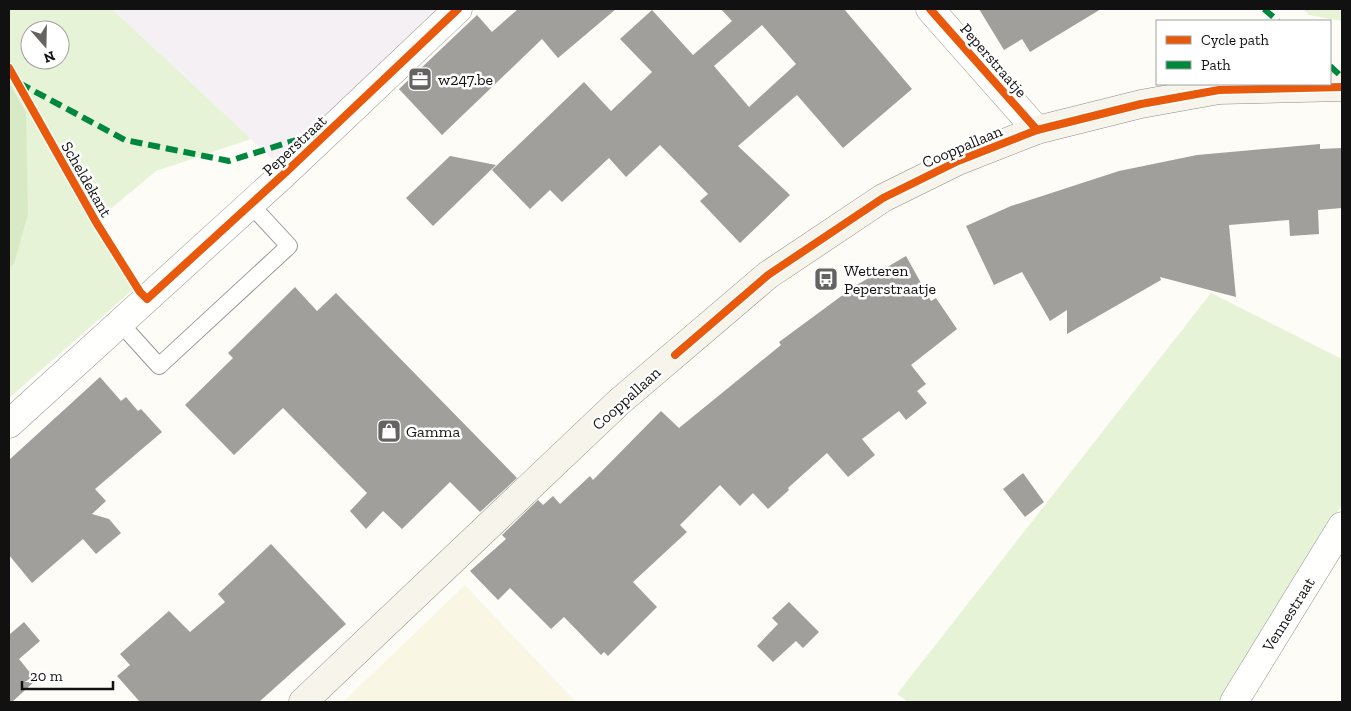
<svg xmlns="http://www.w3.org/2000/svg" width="1351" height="711" font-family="'Zilla Slab',serif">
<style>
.industrial{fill:#f5f0f3}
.farmland{fill:#f9f7e4}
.green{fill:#e7f3d7;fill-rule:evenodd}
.forest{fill:#d8eac5}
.building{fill:#a19f9c;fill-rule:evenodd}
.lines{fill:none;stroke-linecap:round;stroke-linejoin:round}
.lane-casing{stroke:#979795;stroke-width:18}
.street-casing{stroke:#979795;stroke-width:29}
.secondary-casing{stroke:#8e8d8b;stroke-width:29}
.lane{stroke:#fffffe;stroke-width:16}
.street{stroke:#fffffe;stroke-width:28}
.secondary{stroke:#f6f4eb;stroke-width:28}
.quiet{stroke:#00873e;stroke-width:6;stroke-dasharray:12 6;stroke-linecap:butt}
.cycleway-casing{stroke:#fff;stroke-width:11}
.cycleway{stroke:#e8590c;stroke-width:8}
.labels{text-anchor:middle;stroke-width:5;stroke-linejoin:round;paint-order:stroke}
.street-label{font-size:16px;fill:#111;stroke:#fff}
.poi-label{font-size:16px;fill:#111;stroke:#fff;text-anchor:start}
</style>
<rect width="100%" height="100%" fill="#fdfcf7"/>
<polygon class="industrial" points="112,9 458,9 286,172"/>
<polygon class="farmland" points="465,585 576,702 343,702"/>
<g class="green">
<path d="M 9,9 L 112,9 L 251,139 L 156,171 L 96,221 L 136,287 L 9,398 L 9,268 L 14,264 L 9,92 L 26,112 L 9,82 ZM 30,30 L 60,30 L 60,60 L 30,60 Z"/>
<polygon points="1303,9 1342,9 1342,21 1309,15"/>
<polygon points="1211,293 1342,359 1342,505 1298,573 1221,702 908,702 897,694"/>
</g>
<polygon class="forest" points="9,82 26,112 28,214 14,264 9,268"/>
<g class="building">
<polygon points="518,9 616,9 558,58 542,39 442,135 399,89 477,15 492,32"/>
<path d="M 721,9 L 844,9 L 912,89 L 843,148 L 797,95 L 738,146 L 790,195 L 740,243 L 700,201 L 708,194 L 660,145 L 626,177 L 609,158 L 562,202 L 550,190 L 530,209 L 492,170 L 584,82 L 611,111 L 652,72 L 620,39 L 652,10 L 693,55 L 732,21 ZM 762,25 L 796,64 L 749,107 L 714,66 Z"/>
<polygon points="979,9 1101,9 1030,52 1022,39 1004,50"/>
<polygon points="1320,144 1320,149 1342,148 1342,208 1318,210 1319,234 1290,236 1289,220 1229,225 1236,297 1160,277 1161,280 1067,334 1067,310 1050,321 1022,272 994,285 966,226 1011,206 1119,171 1197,155"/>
<polygon points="450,156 496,165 433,226 406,198"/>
<polygon points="906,256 931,301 936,298 957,329 911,365 926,384 917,391 927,403 906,420 899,411 862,439 875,455 848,477 827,453 788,488 789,490 768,509 753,493 740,506 720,485 680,525 687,532 633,582 657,607 608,656 604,652 601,655 564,617 551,629 510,588 498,600 470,571 506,539 502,535 538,500 543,505 553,496 560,504 590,476 593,480 661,411 679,428 781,345 779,342 855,286"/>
<polygon points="295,287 317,311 336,293 517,478 480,512 450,482 402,529 383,511 366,529 350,511 367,493 283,408 234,455 185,405 233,358 228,353"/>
<polygon points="100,377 121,401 126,397 138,411 141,409 162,432 95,489 106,501 92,514 109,519 121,533 96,554 83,539 32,583 9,555 9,460"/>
<polygon points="1023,473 1044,502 1025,517 1003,489"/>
<polygon points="271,544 346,624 259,702 140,702 117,676 130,665 120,654 169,611 190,632 225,602 218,594"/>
<polygon points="789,602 819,632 803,648 796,641 773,662 757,646 778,624 772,618"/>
<polygon points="24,622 40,641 19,659 36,680 12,702 9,702 9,635"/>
</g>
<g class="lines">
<g class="lane-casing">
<polyline id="lane" points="121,324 159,366 289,246 251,205"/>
</g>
<g class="street-casing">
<g id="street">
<polyline points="930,9 1037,130"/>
<polyline points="9,424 286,172 458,9"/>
<polyline points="1234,702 1342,526"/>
</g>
</g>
<g class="secondary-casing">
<polyline id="secondary" points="303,702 619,402 768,275 883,198 958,161 1037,130 1141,104 1219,90 1342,87"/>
</g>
<use href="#lane" class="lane"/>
<use href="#street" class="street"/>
<use href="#secondary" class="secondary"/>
<g class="quiet">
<polyline points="1264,9 1278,21"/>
<polyline points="1330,66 1342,77"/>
<polyline points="19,83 125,140 229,161 325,131"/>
</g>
<g class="cycleway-casing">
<g id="cycleway">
<polyline points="930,9 1037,130"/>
<polyline points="9,68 96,222 140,292 147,299 286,172 458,9"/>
<polyline points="675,355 768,275 883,198 958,161 1037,130 1141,104 1219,90 1342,87"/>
</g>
</g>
<use href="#cycleway" class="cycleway"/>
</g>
<defs>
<g id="office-square" transform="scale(1.25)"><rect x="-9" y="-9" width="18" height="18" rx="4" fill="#646362" stroke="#fff"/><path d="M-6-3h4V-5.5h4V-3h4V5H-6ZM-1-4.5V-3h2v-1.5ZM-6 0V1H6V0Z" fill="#fff"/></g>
<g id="bus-square" transform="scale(1.25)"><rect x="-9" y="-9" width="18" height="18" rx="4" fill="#646362" stroke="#fff"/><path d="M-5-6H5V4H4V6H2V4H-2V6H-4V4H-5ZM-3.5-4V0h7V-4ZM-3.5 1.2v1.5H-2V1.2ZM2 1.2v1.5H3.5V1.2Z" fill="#fff"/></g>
<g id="shop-square" transform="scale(1.25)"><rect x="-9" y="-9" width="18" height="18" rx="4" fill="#646362" stroke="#fff"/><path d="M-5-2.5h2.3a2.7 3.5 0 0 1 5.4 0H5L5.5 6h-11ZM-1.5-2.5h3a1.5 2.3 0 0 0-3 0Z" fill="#fff"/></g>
</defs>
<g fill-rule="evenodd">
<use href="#office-square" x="420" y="79"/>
<use href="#bus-square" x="826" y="279"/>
<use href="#shop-square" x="389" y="431"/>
</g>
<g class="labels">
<g class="street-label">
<text transform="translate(994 60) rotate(49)" y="6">Peperstraatje</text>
<text transform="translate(294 145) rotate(-43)" y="6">Peperstraat</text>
<text transform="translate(962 146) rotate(-23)" y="6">Cooppallaan</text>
<text transform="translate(87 179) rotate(60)" y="6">Scheldekant</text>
<text transform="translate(626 398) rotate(-42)" y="6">Cooppallaan</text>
<text transform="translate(1288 614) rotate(-58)" y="6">Vennestraat</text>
</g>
<g class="poi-label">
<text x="438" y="85">w247.be</text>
<text x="844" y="276">Wetteren<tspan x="844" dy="18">Peperstraatje</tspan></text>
<text x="406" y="437">Gamma</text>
</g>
</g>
<rect width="1351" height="711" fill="none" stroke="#111111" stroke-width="20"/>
<rect x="1156" y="20" width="175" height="65" fill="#ffffff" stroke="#a0a0a0"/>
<rect x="1166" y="36" width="25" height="8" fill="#e8590c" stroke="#a0a0a0"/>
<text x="1201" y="45" font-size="15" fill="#111111">Cycle path</text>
<rect x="1166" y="61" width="25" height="8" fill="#00873e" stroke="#a0a0a0"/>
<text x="1201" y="70" font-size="15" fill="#111111">Path</text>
<g transform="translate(45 45) rotate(160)"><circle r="24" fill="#ffffff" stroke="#a0a0a0"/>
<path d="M0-4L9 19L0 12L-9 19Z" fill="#646362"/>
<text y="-8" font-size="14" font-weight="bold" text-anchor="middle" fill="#111111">N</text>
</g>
<path d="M22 681v8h91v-8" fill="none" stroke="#111111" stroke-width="2.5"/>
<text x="30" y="681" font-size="15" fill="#111111" stroke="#ffffff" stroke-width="4" paint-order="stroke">20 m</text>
</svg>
